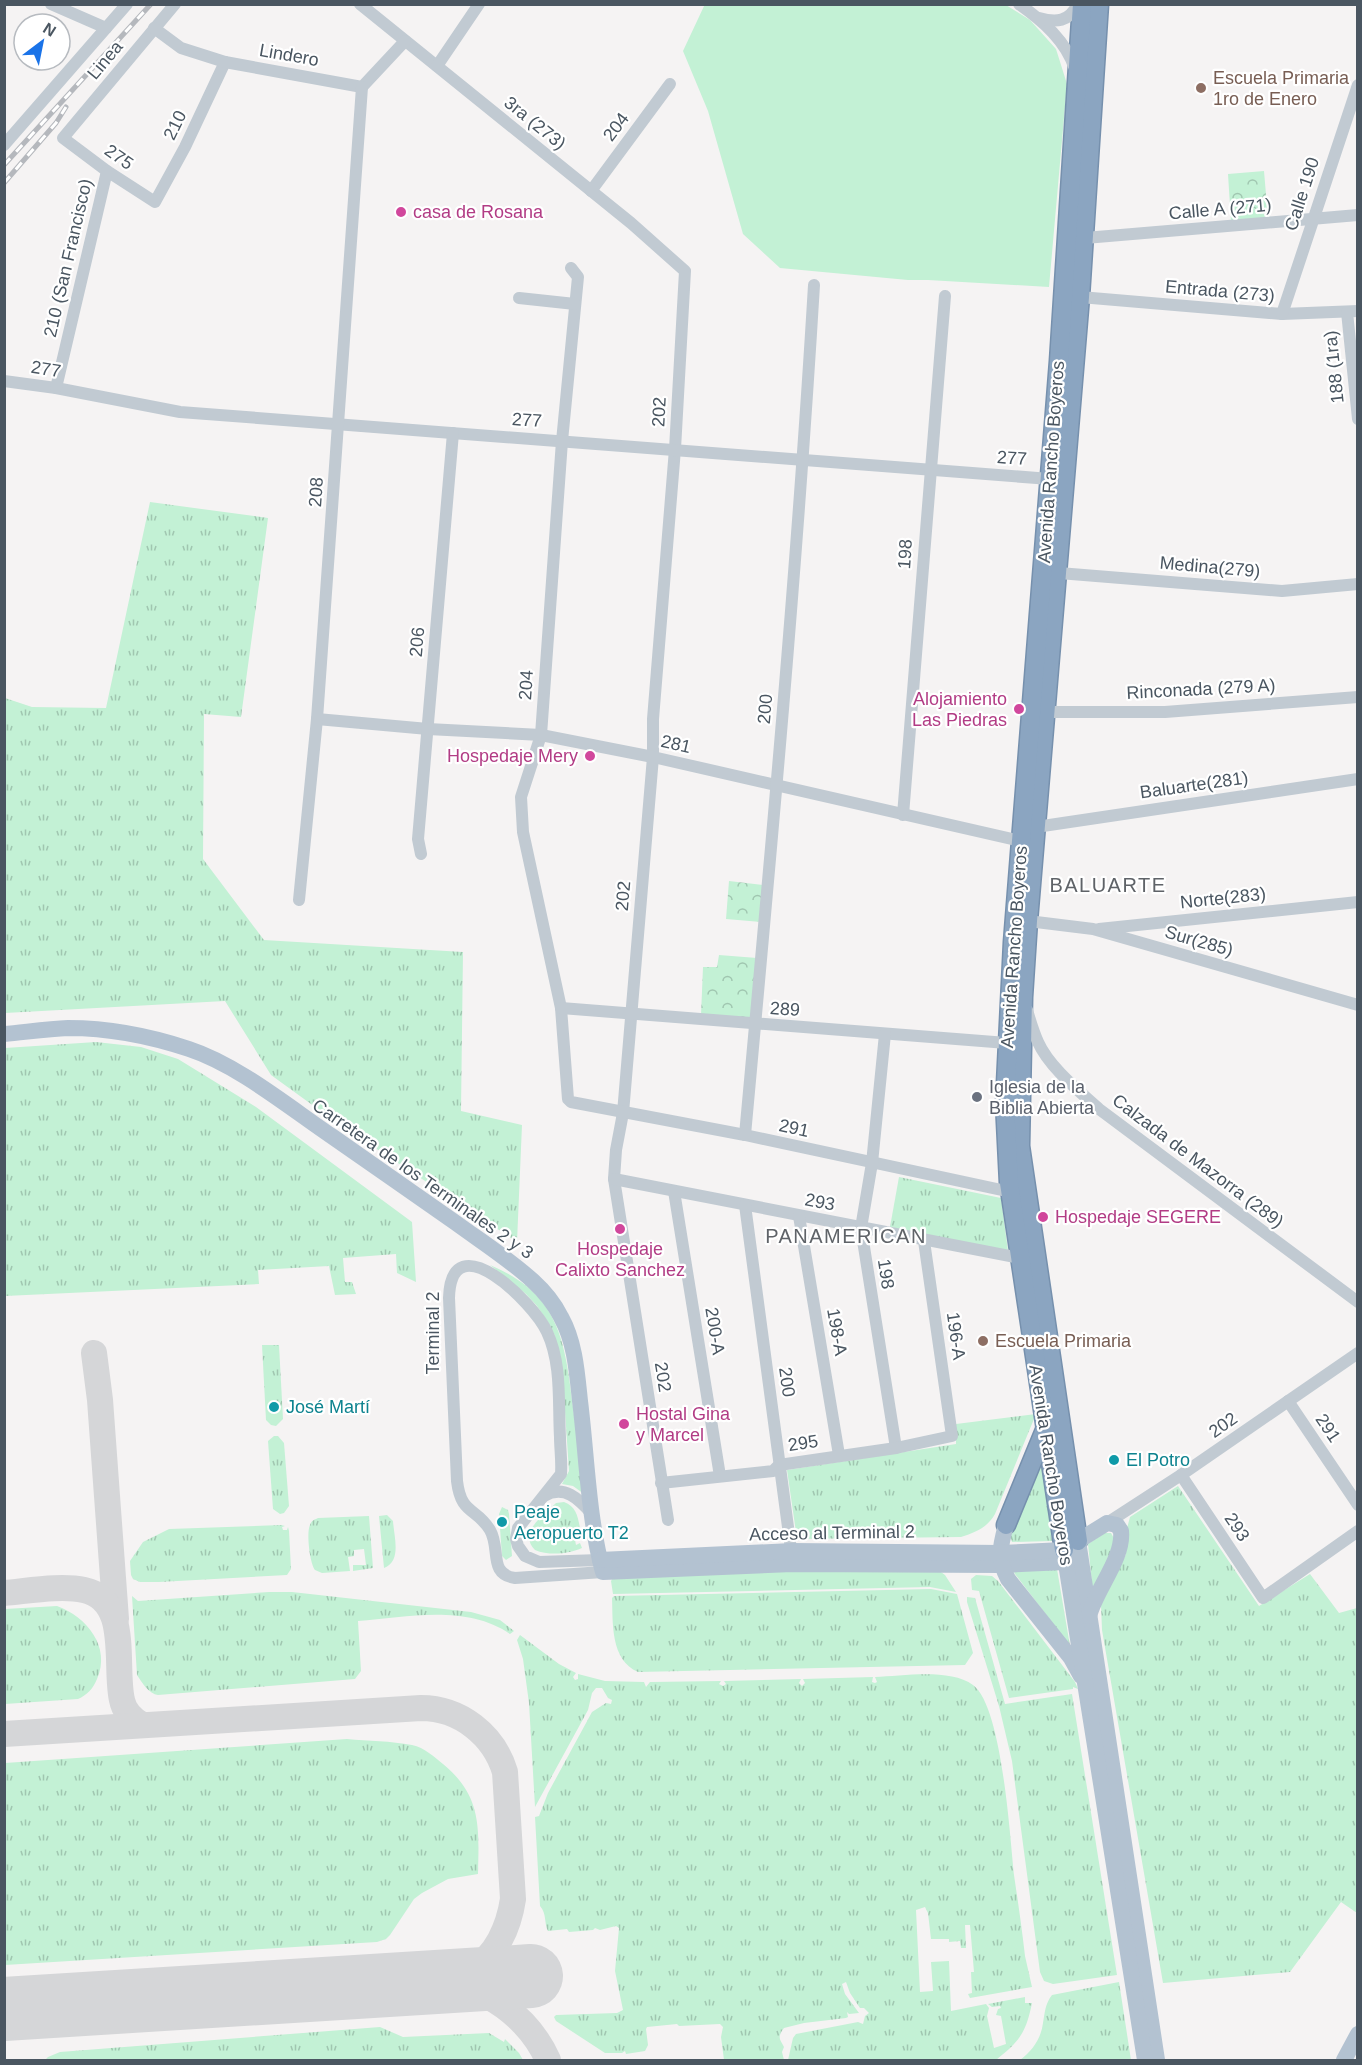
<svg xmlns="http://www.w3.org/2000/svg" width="1362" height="2065" font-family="Arial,sans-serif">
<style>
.grass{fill:url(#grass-tufts)}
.park{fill:url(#park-crowns)}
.pitch{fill:#c3f1d5}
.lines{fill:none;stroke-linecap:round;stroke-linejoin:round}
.taxiway{stroke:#d5d6d8;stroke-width:26}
.runway{stroke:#d5d6d8;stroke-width:64}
.highway-casing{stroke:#7690ad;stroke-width:21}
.minor{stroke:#c1cad2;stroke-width:12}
.major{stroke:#b3c2d1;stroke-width:16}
.highway{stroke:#8ba5c1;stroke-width:18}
.rail-casing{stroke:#b5b8bd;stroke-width:5}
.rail{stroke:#fff;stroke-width:3;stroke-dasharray:9;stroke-linecap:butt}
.education-dot{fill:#8d6e63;stroke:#fff;stroke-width:2}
.hotel-dot{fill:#d1479c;stroke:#fff;stroke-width:2}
.worship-dot{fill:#6b7280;stroke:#fff;stroke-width:2}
.culture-dot{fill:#0f9aa8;stroke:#fff;stroke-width:2}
.labels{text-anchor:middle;stroke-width:4.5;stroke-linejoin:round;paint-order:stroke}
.street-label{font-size:18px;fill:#4a5661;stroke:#fff}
.education-label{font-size:18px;fill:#785e54;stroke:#fff;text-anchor:start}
.hotel-label{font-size:18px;fill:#b23c85;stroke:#fff;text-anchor:start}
.worship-label{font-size:18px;fill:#5b616d;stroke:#fff;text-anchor:start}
.culture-label{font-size:18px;fill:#0d838f;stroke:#fff;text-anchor:start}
.neighbourhood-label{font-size:20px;letter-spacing:1.5px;fill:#5f6368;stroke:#fff}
</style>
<defs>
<pattern id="grass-tufts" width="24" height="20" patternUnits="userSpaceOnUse" patternTransform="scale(1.5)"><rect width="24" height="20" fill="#c3f1d5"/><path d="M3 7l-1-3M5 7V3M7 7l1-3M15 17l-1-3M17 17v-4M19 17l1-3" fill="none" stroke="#a0c6b0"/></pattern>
<pattern id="park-crowns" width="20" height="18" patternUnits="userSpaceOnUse" patternTransform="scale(1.5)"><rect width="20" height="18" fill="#c3f1d5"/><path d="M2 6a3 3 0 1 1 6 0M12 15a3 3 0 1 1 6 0" fill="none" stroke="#a0c6b0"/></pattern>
</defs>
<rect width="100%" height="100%" fill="#f5f3f3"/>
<g class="grass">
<polygon points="150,502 268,518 241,717 204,714 203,859 264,940 463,952 461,1111 522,1125 517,1242 333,1120 271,1075 225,1001 5,1013 5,698 32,707 106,708"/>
<polygon points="96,1042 141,1047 178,1059 256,1107 412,1222 416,1282 397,1273 396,1254 343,1258 345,1282 352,1282 356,1294 335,1295 329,1266 258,1270 259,1284 5,1296 5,1048"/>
<polygon points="899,1177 1001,1198 1008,1251 890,1227"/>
<path d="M 490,1265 C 559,1294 565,1340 573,1407 C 577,1436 580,1465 584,1494 L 573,1486 L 562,1484 L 569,1471 L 565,1411 L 555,1336 L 548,1322 L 537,1306 L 526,1294 Z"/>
<polygon points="262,1345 279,1345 283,1419 276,1426 271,1425 266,1420"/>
<path d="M 1036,1414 L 995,1514 C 987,1528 976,1532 961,1537 L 797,1539 L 787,1470 L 956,1444 L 956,1424 Z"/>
<polygon points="274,1436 278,1436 284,1443 289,1506 284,1513 280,1514 273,1509 268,1441"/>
<polygon points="1042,1462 1052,1541 1012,1542 1009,1533"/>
<polygon points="1178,1486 1259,1606 1310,1574 1339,1613 1357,1608 1357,1913 1341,1902 1290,1972 1163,1983 1102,1630 1101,1605 1126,1554 1126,1532 1130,1517"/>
<path d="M 564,1502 C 576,1506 578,1517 580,1528 L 573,1530 L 576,1545 L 580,1543 L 582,1548 C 569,1554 549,1556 535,1550 C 518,1533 543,1515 556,1503 Z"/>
<polygon points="502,1507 508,1510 509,1514 512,1556 506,1560 502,1556 499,1514"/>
<path d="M 387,1515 L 393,1521 C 394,1537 402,1561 384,1568 L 379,1516 Z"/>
<path d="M 369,1516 L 373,1568 L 353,1571 L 353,1565 L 366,1565 L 364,1549 L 354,1550 L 354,1556 L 348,1557 L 350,1571 L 322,1573 L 315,1570 C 310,1564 306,1533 310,1525 C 312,1520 314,1520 318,1518 Z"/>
<polygon points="281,1525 285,1526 282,1527 283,1530 287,1530 288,1527 289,1531 291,1569 287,1575 159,1582 140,1582 133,1579 131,1575 130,1561 143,1542 169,1529"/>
<polygon points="1105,1533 1111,1533 1116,1542 1093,1593 1088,1544"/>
<polygon points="812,1568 938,1570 945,1575 956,1592 930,1587 613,1594 611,1581 613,1578"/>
<polygon points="1057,1569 1070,1646 1015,1574 1014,1572"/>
<polygon points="976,1575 992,1576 998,1581 1075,1682 1078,1689 1073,1687 1073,1689 1009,1698 979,1591 972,1590 971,1579"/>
<path d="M 931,1589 L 957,1594 L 973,1653 L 965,1665 L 638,1672 C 610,1660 613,1622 612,1598 L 614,1596 Z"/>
<path d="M 269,1592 L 292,1592 L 471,1612 L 500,1620 L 514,1631 L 510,1634 C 467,1604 407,1617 358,1621 L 361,1671 L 355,1679 L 158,1695 C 149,1694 142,1683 137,1675 L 132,1596 L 138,1601 Z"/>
<polygon points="967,1597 975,1598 1005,1704 1072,1694 1117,1975 1053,1984 1044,1981 1040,1972 1012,1761 999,1706 967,1602"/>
<path d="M 57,1606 C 87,1617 111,1647 97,1679 C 93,1689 87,1695 78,1699 L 5,1704 L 5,1609 Z"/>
<path d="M 520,1635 L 559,1664 L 576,1673 L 573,1677 L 575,1680 L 578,1679 L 578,1674 L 605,1681 L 644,1682 L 646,1687 L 650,1682 L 721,1681 L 719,1684 L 723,1686 L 726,1684 L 724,1681 L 801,1679 L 799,1683 L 802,1686 L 805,1683 L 803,1679 L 873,1677 L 872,1682 L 875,1683 L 877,1682 L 875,1677 C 903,1676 950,1668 973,1685 C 1002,1706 1010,1837 1014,1875 C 1018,1902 1022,1929 1025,1956 L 1032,1987 L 970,1998 L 968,1994 L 972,1993 L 971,1972 L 974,1972 L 970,1925 L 965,1925 L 966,1948 L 961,1948 L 960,1941 L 949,1942 L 949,1939 L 931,1939 L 928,1913 L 925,1907 L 916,1910 L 920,1992 L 933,1991 L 931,1962 L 949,1961 L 951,2011 L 986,2004 L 989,2008 L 987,2016 L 994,2048 L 1006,2044 L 1001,2016 L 996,2015 L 998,2009 L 1001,2008 L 1000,2006 L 992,2007 L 988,2004 L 1025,1997 L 1025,2003 L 1032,2003 C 1026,2033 1019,2042 996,2060 L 788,2060 L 793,2038 L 796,2034 L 858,2022 L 863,2024 L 865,2016 L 869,2013 L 864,2008 L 860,2008 L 850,1993 L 846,1982 L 842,1984 L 845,1994 L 859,2013 L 849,2014 L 847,2012 L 848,2017 L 846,2018 L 804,2023 L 784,2028 C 776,2038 781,2040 784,2047 L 782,2052 L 784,2060 L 724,2060 L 721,2037 L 723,2027 L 720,2024 L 679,2026 L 677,2024 L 647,2027 L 646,2029 L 648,2045 L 645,2051 L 626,2054 L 625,2051 L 622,2053 L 605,2053 L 556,2021 L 554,2017 L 556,2015 L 617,2013 L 623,2010 L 615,1971 L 619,1928 L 616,1926 L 600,1930 L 595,1928 L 593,1930 L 569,1932 L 567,1929 L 548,1931 C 544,1924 547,1914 540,1906 L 535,1817 L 539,1816 L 548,1793 L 592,1712 L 606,1703 L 611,1704 L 612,1700 L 608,1698 L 602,1688 L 596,1688 L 592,1693 L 588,1710 L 535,1807 L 529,1703 L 523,1659 L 517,1640 Z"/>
<path d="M 347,1739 C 368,1741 391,1741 412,1745 C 425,1748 433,1756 443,1764 C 482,1796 479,1828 478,1874 L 448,1879 L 422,1893 L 414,1899 L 390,1935 L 386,1939 L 377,1942 L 5,1965 L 5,1763 Z"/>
<path d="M 1119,1982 L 1131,2060 L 1020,2060 C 1032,2051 1041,2039 1043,2023 C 1045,2012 1045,2004 1052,1995 Z"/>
<polygon points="380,2027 403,2037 489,2033 504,2042 505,2039 519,2053 523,2060 45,2060 48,2057 60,2052"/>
</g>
<g class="park">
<polygon points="1264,171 1268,218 1231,221 1228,174"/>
<polygon points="729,881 763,885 761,922 726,919"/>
<polygon points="719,955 757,958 753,1019 701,1015 703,967 717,967"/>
</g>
<polygon class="pitch" points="705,4 1006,5 1030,20 1056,49 1067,84 1049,287 928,280 908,280 780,268 743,234 708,111 683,51"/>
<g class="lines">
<g class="taxiway">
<polyline points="94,1353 100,1400 116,1619"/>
<path d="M 4,1593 C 28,1591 61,1585 84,1590 C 131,1600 114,1666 122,1700 C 124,1711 132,1719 142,1725"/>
<path d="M 4,1734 L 421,1708 C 460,1708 494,1735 505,1772 L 513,1899 C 509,1926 496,1958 470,1970 C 458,1976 446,1979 433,1982"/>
<path d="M 440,1983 C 486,1985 529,2018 548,2060"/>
<polyline points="4,2012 21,2008"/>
</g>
<polyline class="runway" points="4,2009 531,1976"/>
<g class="highway-casing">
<g id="highway">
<polyline points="1006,1525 1045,1430"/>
<polyline points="1078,1541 1020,1146 1023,997 1028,921 1080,297 1099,4"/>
<polyline points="1064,1550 1009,1183 1005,1103 1013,942 1059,361 1082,4"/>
</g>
</g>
<g class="minor">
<polyline points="51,4 106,28"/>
<polyline points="175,4 63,138 107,171 155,202 185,147 225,62"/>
<polyline points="360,4 631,223 685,271 675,449 653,719 653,757 623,1113 616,1150 614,1179 668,1520"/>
<path d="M 1019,4 C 1043,21 1066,41 1075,69"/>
<path d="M 1039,18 C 1056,23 1069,22 1078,4"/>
<polyline points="154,28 181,48 225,62 362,87 405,41"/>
<polyline points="437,66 479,4"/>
<polyline points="4,145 127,4"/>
<polyline points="591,191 670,84"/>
<polyline points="1085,238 1358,215"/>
<polyline points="571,268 578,277 562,441 541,735 521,797 523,832 561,1008 568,1099 571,1102 745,1135 1011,1192"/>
<polyline points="1080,297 1282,314 1358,311"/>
<polyline points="519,298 575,304"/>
<polyline points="1347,312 1358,419"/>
<polyline points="1282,314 1358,85"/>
<polyline points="4,381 56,388 180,412 1050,479"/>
<polyline points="56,388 107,171"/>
<polyline points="1059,573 1282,591 1358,584"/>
<polyline points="1046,712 1165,712 1358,697"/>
<polyline points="317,719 428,729 541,735 653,757 1021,841"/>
<polyline points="903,815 945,296"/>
<polyline points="1036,827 1358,779"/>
<polyline points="421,854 418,839 453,433"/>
<polyline points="299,900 317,719 362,87"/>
<polyline points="1028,921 1093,929 1358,1005"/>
<polyline points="1099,929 1358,902"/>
<polyline points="561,1008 1007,1043"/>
<path d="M 1027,1010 C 1030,1020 1033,1031 1038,1042 C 1049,1067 1079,1091 1099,1109 L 1358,1302"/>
<polyline points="885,1034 872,1163 861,1228 896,1448"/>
<path d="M 745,1135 C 771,852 797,569 814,285"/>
<polyline points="614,1179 1020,1258"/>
<polyline points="674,1191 720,1476"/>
<polyline points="745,1205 792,1557"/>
<polyline points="799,1216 839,1455"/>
<polyline points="1288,1401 1358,1505"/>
<polyline points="1181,1475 1263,1598 1358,1531"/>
<polyline points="661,1483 773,1471 779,1465 896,1448 952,1436 924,1241"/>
<path d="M 544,1496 C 564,1484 579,1499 592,1514"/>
<polyline points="1107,1523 1181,1475 1358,1353"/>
<path d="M 600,1560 L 539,1562 L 525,1556 L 518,1546 L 516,1539 L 518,1528 L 561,1474 C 562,1461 560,1449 560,1437 C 558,1402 562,1364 547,1332 C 534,1303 451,1221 449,1298 L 457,1481 C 461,1515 476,1507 490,1530 C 501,1549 488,1574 515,1578 L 603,1572"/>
</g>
<g class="major">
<path d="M 4,1034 C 26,1032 47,1029 68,1028 C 110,1028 150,1036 189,1049 C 238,1065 290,1108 333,1137 C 374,1166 415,1194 456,1223 C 482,1242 509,1259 533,1281 C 544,1291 554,1303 561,1317 C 575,1342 577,1372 580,1401 C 587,1457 588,1517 603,1572 L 792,1564 L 1001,1565 L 1065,1562"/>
<path d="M 1006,1525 C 1000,1547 997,1558 1008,1579 L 1071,1658 L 1081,1676"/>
<polyline points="1078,1541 1157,2060"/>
<path d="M 1070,1546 L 1107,1523 L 1117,1525 L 1121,1531 C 1124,1558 1096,1589 1089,1616"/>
<polyline points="1064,1551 1145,2060"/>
<polyline points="600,1560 792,1551 1001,1553 1064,1550"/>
<polyline points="1344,2060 1358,2034"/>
</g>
<use href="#highway" class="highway"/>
<g class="rail-casing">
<g id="rail">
<polyline points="4,165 151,4"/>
<polyline points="4,183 56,123 66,107"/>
</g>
</g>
<use href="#rail" class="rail"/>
</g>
<g class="education-dot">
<circle cx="1201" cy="88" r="6"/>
<circle cx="983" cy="1341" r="6"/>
</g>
<g class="hotel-dot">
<circle cx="401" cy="212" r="6"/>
<circle cx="1019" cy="709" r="6"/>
<circle cx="590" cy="756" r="6"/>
<circle cx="1043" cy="1217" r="6"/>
<circle cx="620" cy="1229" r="6"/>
<circle cx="624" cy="1424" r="6"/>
</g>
<circle class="worship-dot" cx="977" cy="1097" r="6"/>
<g class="culture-dot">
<circle cx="274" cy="1407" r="6"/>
<circle cx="1114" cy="1460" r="6"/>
<circle cx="502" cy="1522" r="6"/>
</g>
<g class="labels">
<g class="street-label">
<text transform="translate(289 55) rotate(10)" y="6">Lindero</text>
<text transform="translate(105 60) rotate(-50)" y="6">Linea</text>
<text transform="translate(535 123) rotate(39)" y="6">3ra (273)</text>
<text transform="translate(175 125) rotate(-64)" y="6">210</text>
<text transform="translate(616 127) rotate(-53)" y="6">204</text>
<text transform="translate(119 157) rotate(35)" y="6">275</text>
<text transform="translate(1302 194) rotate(-72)" y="6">Calle 190</text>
<text transform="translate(1220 209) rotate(-5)" y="6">Calle A (271)</text>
<text transform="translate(68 258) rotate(-77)" y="6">210 (San Francisco)</text>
<text transform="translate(1220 291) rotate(5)" y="6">Entrada (273)</text>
<text transform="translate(1334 367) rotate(-96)" y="6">188 (1ra)</text>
<text transform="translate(46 369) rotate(9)" y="6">277</text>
<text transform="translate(659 412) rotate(-87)" y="6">202</text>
<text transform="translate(527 420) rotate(4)" y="6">277</text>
<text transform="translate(1012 458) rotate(4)" y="6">277</text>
<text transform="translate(1051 462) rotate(-86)" y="6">Avenida Rancho Boyeros</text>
<text transform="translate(316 492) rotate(-86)" y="6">208</text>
<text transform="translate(905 554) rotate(-86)" y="6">198</text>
<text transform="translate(1210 567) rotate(5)" y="6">Medina(279)</text>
<text transform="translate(417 642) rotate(-85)" y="6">206</text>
<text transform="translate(526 685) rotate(-86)" y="6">204</text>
<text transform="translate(1201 689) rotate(-3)" y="6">Rinconada (279 A)</text>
<text transform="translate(765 709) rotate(-85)" y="6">200</text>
<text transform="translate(676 744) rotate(13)" y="6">281</text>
<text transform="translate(1194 785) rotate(-8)" y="6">Baluarte(281)</text>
<text transform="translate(623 896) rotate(-85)" y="6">202</text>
<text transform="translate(1223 898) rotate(-6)" y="6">Norte(283)</text>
<text transform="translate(1199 941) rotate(16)" y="6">Sur(285)</text>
<text transform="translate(1014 947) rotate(-86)" y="6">Avenida Rancho Boyeros</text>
<text transform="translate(785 1009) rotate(4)" y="6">289</text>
<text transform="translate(794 1128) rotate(12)" y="6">291</text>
<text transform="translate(1198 1161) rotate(37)" y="6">Calzada de Mazorra (289)</text>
<text transform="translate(423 1179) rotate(35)" y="6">Carretera de los Terminales 2 y 3</text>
<text transform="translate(820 1202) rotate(11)" y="6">293</text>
<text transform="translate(886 1274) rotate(81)" y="6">198</text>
<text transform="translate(715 1331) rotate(81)" y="6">200-A</text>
<text transform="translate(837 1332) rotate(80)" y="6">198-A</text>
<text transform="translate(433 1333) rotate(-90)" y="6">Terminal 2</text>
<text transform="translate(956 1336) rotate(82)" y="6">196-A</text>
<text transform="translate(663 1377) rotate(81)" y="6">202</text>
<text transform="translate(787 1382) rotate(82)" y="6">200</text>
<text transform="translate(1223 1425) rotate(-35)" y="6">202</text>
<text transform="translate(1328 1428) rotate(56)" y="6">291</text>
<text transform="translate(803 1443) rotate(-9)" y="6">295</text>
<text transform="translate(1051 1465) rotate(81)" y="6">Avenida Rancho Boyeros</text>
<text transform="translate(1237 1527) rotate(56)" y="6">293</text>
<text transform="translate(832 1533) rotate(-1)" y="6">Acceso al Terminal 2</text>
</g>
<g class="education-label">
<text x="1213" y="84">Escuela Primaria<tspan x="1213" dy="21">1ro de Enero</tspan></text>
<text x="995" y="1347">Escuela Primaria</text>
</g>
<g class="hotel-label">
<text x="413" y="218">casa de Rosana</text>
<text x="1007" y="705" text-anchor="end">Alojamiento<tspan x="1007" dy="21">Las Piedras</tspan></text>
<text x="578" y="762" text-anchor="end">Hospedaje Mery</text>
<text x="1055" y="1223">Hospedaje SEGERE</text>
<text x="620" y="1255" text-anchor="middle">Hospedaje<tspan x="620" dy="21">Calixto Sanchez</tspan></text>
<text x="636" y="1420">Hostal Gina<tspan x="636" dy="21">y Marcel</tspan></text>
</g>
<g class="worship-label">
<text x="989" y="1093">Iglesia de la<tspan x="989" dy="21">Biblia Abierta</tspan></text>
</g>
<g class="culture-label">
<text x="286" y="1413">José Martí</text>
<text x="1126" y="1466">El Potro</text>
<text x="514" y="1518">Peaje<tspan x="514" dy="21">Aeropuerto T2</tspan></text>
</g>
<g class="neighbourhood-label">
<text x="1108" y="892">BALUARTE</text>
<text x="846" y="1243">PANAMERICAN</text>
</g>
</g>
<rect width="1362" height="2065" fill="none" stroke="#4a5661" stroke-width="12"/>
<g transform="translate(42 42) rotate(32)"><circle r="28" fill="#ffffff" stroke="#b7bbc0" stroke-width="1.5"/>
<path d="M0-4.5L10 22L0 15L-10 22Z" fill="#1a73e8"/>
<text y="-9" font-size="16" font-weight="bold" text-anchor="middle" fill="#4a5661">N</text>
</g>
</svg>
